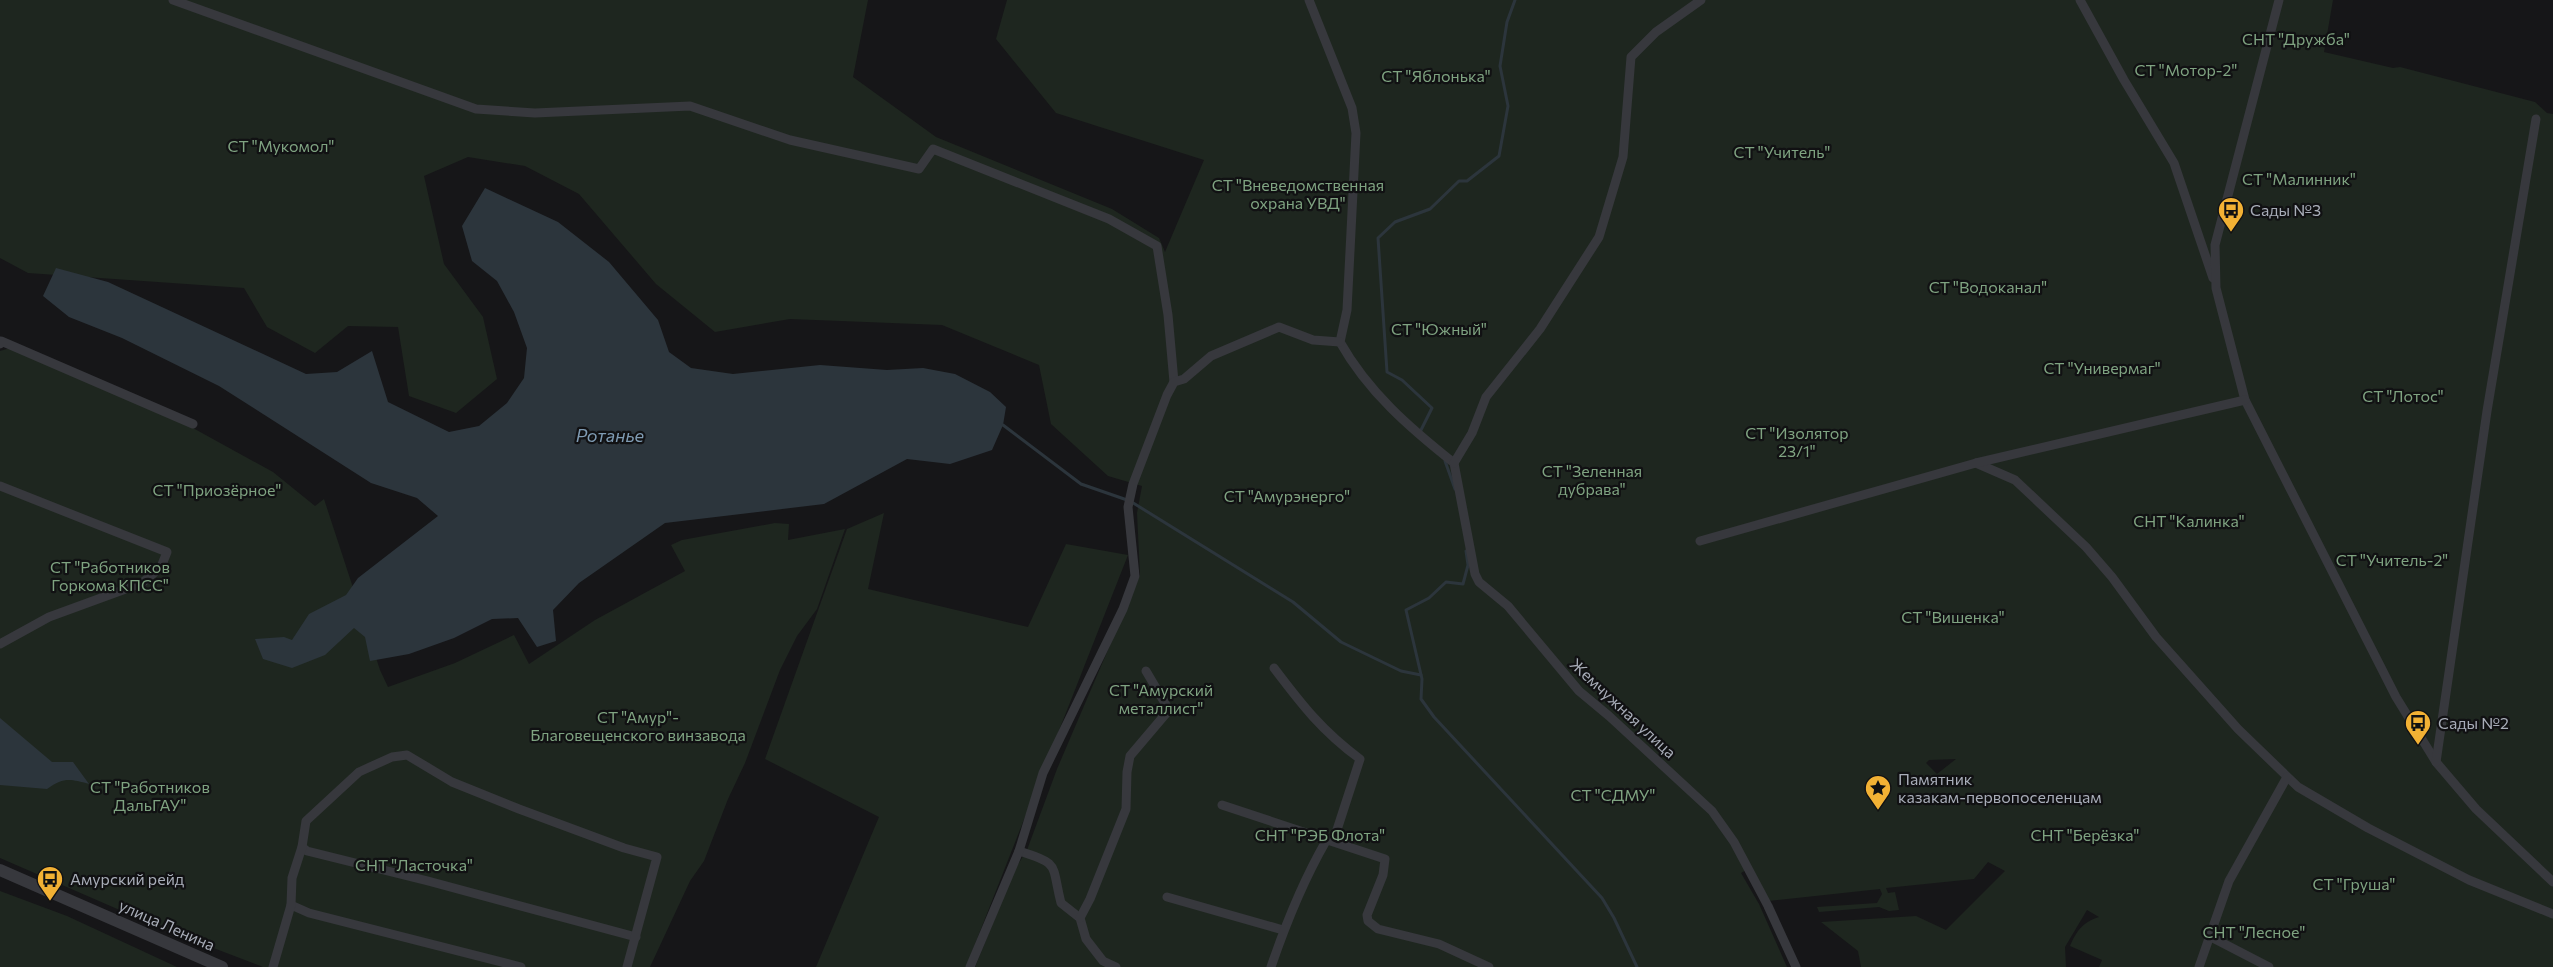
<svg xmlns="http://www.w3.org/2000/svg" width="2553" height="967" font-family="Commissioner,sans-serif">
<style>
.green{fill:#1e261f;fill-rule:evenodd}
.water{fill:#2c353c}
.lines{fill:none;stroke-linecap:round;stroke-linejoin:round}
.stream{stroke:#2c353c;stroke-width:3}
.minor{stroke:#37383d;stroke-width:9}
.tertiary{stroke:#37383d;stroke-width:12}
.labels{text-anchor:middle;stroke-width:4.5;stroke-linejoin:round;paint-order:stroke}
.park-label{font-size:16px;fill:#7fa381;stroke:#111113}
.poi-label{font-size:16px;fill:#a8adb8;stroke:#111113;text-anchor:start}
.street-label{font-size:16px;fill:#a8adb8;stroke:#111113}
.water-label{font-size:18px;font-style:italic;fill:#7f9bb3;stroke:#111113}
</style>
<rect width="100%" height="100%" fill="#161618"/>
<g class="green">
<path d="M 0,0 L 868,0 L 853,77 L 936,137 L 1112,209 L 1159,238 L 1165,252 L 1204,160 L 1056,113 L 996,39 L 1007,0 L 2333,0 L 2324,52 L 2393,68 L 2400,67 L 2535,102 L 2547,113 L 2553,114 L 2553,967 L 2099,967 L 2102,960 L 2070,946 C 2077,930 2083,922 2099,917 L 2087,910 L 2065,947 L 2066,967 L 1861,967 L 1858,951 L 1821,922 L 1916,916 L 1946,930 L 2005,871 L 1988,862 L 1974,879 L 1886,888 L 1888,893 L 1895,892 L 1899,910 L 1889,911 L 1879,907 L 1819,912 L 1817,907 L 1877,903 L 1882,894 L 1880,889 L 1768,901 L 1751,867 L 1741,873 L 1759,904 L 1787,967 L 975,967 L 1015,869 L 1027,850 L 1057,769 L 1140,575 L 1137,513 L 1142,486 L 1108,476 L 1051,424 L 1039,365 L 942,325 L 790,319 L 715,332 L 656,284 L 579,194 L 525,166 L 468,157 L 424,176 L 444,264 L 483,317 L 497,379 L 456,413 L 409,396 L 398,327 L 348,326 L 315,353 L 267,327 L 244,288 L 28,273 L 0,258 ZM 1956,759 L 1937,774 L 1926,763 L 1929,760 Z"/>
<polygon points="10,348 173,417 273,472 315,506 324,499 380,670 388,687 455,663 514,635 529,664 595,620 685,571 671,545 682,540 775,523 789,524 788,540 845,529 817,609 797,636 780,670 745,763 728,799 704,861 690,881 650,967 263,967 161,928 0,858 0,351"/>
<polygon points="884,513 868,589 1028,627 1066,544 1128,555 966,967 816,967 879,817 765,759 847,529"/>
<polygon points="0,891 67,916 177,967 0,967"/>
</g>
<g class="water">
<polygon points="485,188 558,222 609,262 658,320 669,352 691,368 733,374 820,365 887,370 923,368 955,374 990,392 1006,407 1003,425 992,450 950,464 907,459 824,504 665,523 579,583 553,610 556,641 537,647 518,618 492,619 454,638 409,654 370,661 365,637 354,628 325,655 292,668 263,659 255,639 284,637 292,640 309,614 346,595 358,578 438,516 417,498 371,483 219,386 122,338 69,317 43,296 56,268 108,282 306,374 337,372 372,351 388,402 449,432 479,426 507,403 524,378 527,348 514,312 497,281 472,261 462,226"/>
<path d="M 0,718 L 52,762 L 73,762 L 89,784 C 70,779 64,777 47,789 L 0,785 Z"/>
</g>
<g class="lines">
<g class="stream">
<polyline points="1003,425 1081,484 1130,501 1293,602 1341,642 1401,671 1421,675"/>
<polyline points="1420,432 1432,408 1402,380 1387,372 1378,238 1395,222 1430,209 1459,181 1467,181 1499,156 1508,106 1500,66 1507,22 1515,0"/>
<polyline points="1445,461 1455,489"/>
<polyline points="1466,551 1468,565 1463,584 1446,582 1429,598 1406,610 1422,679 1421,699 1434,717 1602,898 1614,918 1637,967"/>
</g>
<g class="minor">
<polyline points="173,0 476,109 535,113 690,106 790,140 919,169 933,149 1109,219 1157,246 1168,315 1174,382"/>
<path d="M 1309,0 L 1352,108 L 1356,133 L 1347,310 L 1340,342 C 1368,392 1410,428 1454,463"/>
<polyline points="2080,0 2124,80 2174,163 2213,278"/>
<polyline points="2279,0 2215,245 2216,288 2245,400 2396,697 2436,762 2476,809 2553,882"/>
<polyline points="0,344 1,341 193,424"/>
<polyline points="1454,463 1475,574 1479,582 1508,606 1579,691 1609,716 1712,811 1734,842 1768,906 1796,967"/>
<polyline points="1454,463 1472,433 1486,397 1540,329 1599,237 1623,157 1631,57 1656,32 1701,0"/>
<polyline points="1976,463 2015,480 2086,547 2112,577 2156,637 2238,729 2298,787 2368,828 2469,880 2553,914"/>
<polyline points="0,486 167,552 161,567 142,583 49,617 0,644"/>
<polyline points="1700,541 1976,463 2245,400"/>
<polyline points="2436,762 2487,411 2536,119"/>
<polyline points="1222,805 1385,859 1383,875 1367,915 1368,921 1378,929 1439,944 1489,967"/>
<polyline points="302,847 307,851 428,881 636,937"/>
<path d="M 1019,851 C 1061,864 1051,864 1061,903 L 1080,918 L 1086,939 L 1103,961 L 1116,967"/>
<polyline points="1167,897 1283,930"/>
<polyline points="291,905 309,913 521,967"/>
<polyline points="1080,918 1090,899 1126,809 1127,772 1130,756 1169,710 1146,671"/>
<polyline points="2211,937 2269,967"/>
<polyline points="273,967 291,905 292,878 302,847 306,821 359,772 392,757 407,755 452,782 519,809 624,848 657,857 627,967"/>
<polyline points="970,967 1019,851 1043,773 1123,609 1135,576 1128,507 1133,484 1167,395 1174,382 1184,379 1211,356 1279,327 1313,340 1340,342"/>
<path d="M 1271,967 C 1286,923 1303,881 1326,841 L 1334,839 L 1360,759 C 1322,731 1302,705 1274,668"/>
<polyline points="2199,967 2229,881 2287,777"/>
</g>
<polyline class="tertiary" points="0,870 222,967"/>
</g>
<defs>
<g id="bus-pin" transform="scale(1.35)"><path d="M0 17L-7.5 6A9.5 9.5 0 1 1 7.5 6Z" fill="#f2b134" stroke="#111113"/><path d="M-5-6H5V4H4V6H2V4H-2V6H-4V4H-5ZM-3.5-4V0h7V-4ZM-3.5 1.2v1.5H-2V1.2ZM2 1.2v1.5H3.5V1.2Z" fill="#111"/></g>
<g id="sight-pin" transform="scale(1.35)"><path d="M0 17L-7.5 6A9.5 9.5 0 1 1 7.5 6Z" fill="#f2b134" stroke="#111113"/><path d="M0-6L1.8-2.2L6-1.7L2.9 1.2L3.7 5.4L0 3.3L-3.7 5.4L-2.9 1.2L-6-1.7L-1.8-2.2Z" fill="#111"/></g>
</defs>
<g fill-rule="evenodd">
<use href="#bus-pin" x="2231" y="210"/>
<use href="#bus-pin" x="2418" y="723"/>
<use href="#sight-pin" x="1878" y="788"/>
<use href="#bus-pin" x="50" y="879"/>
</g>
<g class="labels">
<g class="park-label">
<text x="2296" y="45">СНТ "Дружба"</text>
<text x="2186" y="76">СТ "Мотор-2"</text>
<text x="1436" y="82">СТ "Яблонька"</text>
<text x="281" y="152">СТ "Мукомол"</text>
<text x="1782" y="158">СТ "Учитель"</text>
<text x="2299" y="185">СТ "Малинник"</text>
<text x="1298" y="191">СТ "Вневедомственная<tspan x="1298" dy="18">охрана УВД"</tspan></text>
<text x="1988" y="293">СТ "Водоканал"</text>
<text x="1439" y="335">СТ "Южный"</text>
<text x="2102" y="374">СТ "Универмаг"</text>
<text x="2403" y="402">СТ "Лотос"</text>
<text x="1797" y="439">СТ "Изолятор<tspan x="1797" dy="18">23/1"</tspan></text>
<text x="1592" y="477">СТ "Зеленная<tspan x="1592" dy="18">дубрава"</tspan></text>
<text x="217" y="496">СТ "Приозёрное"</text>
<text x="1287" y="502">СТ "Амурэнерго"</text>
<text x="2189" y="527">СНТ "Калинка"</text>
<text x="2392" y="566">СТ "Учитель-2"</text>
<text x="110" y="573">СТ "Работников<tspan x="110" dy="18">Горкома КПСС"</tspan></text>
<text x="1953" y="623">СТ "Вишенка"</text>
<text x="1161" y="696">СТ "Амурский<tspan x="1161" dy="18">металлист"</tspan></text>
<text x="638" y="723">СТ "Амур"-<tspan x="638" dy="18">Благовещенского винзавода</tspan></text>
<text x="150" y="793">СТ "Работников<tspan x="150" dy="18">ДальГАУ"</tspan></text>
<text x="1613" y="801">СТ "СДМУ"</text>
<text x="1320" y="841">СНТ "РЭБ Флота"</text>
<text x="2085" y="841">СНТ "Берёзка"</text>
<text x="414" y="871">СНТ "Ласточка"</text>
<text x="2354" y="890">СТ "Груша"</text>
<text x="2254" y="938">СНТ "Лесное"</text>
</g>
<g class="poi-label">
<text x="2250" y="216">Сады №3</text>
<text x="2438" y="729">Сады №2</text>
<text x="1898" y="785">Памятник<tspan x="1898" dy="18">казакам-первопоселенцам</tspan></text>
<text x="70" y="885">Амурский рейд</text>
</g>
<g class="street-label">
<text transform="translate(1623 708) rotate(43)" y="6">Жемчужная улица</text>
<text transform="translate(167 925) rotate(24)" y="6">улица Ленина</text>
</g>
<g class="water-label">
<text x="610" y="442">Ротанье</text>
</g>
</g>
</svg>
